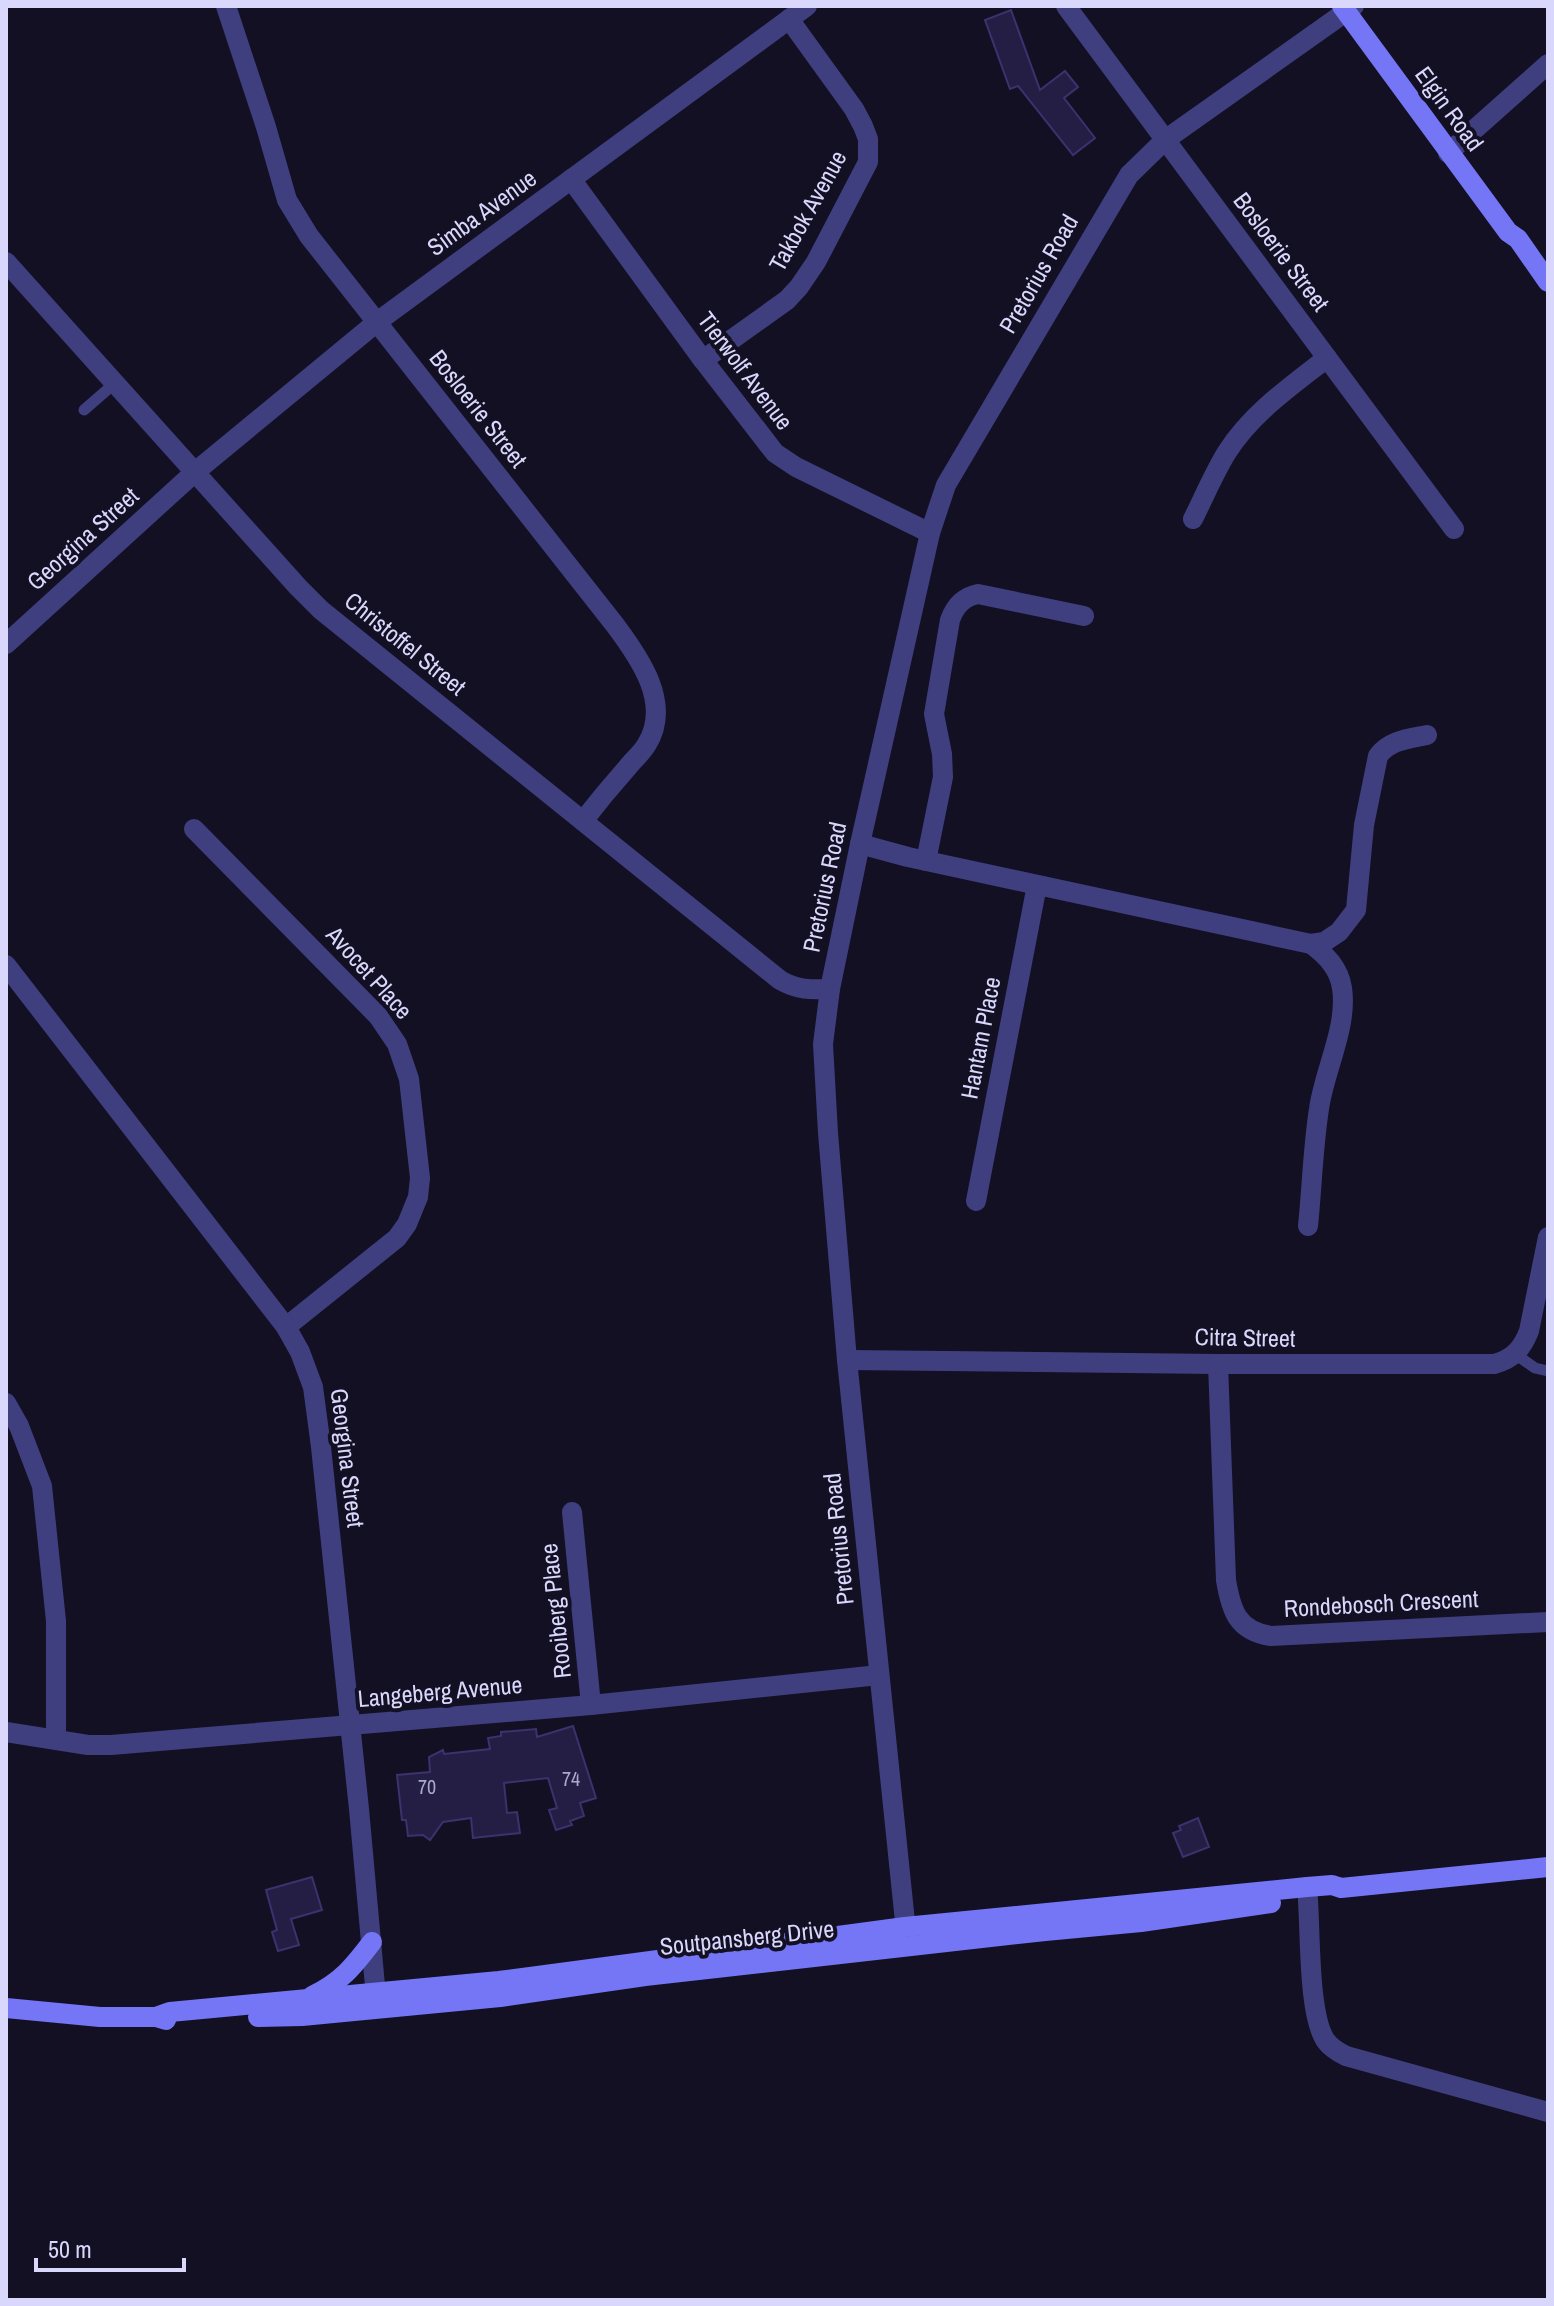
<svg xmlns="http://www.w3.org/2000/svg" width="1554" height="2306" font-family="'Archivo Narrow',sans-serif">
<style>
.building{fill:#241e44;stroke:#3b326e;stroke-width:2}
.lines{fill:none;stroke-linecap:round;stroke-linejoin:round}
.lane{stroke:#3f3f7f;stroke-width:11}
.street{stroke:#3f3f7f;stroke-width:20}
.secondary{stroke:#7576f5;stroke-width:20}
.labels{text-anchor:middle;stroke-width:8;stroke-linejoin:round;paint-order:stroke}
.number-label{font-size:20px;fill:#aca9ce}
.street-label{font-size:24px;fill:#d9d7fc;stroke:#131024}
</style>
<rect width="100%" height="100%" fill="#131024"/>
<g class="building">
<polygon points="1011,10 1040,90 1065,71 1078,87 1064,98 1095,138 1073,155 1018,86 1010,89 985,20"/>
<polygon points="573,1726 596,1798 580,1803 584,1816 570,1821 572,1825 556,1830 549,1810 557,1808 548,1778 504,1783 507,1813 517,1812 520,1833 473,1838 471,1818 443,1822 430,1840 423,1835 408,1836 406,1820 402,1820 397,1775 430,1772 429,1757 443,1750 444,1754 490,1749 488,1738 501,1736 501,1732 536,1729 537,1737"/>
<polygon points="1198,1818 1209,1847 1183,1857 1173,1833 1181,1830 1179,1826"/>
<polygon points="312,1877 322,1910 291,1919 299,1945 278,1951 272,1932 277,1930 266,1890"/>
</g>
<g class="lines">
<g class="lane">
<polyline points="84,410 115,383"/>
<polyline points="1515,1354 1535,1368 1548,1371"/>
</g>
<g class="street">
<path d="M 226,6 L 266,127 L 287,200 L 309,236 L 615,625 C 639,657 672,703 647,744 C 642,753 633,760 627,768 C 612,785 597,803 583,821"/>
<polyline points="1066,6 1454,529"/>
<polyline points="1448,153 1548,64"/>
<polyline points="571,179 703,360 775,453 796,467 930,533"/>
<path d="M 6,262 L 298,587 L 321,610 L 780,980 C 797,990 811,990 830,989"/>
<polyline points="703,360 787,300 799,287 816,262 868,162 868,139 863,126 854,109 789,19"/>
<path d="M 1193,519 C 1204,497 1214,473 1227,452 C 1252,413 1291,386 1327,358"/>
<polyline points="6,644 195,472 377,322 807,6"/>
<polyline points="194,829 378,1016 397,1044 409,1079 420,1178 418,1197 407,1224 397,1238 286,1327"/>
<path d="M 860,844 L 908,857 L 1311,944 C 1326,955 1339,968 1342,988 C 1348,1027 1324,1071 1319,1109 C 1313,1147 1312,1187 1308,1226"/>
<path d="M 926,861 L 943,777 L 942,754 L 934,714 L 950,620 C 955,606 963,597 978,594 L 1084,616"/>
<path d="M 1311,944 L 1324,942 L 1339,932 L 1356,910 L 1364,825 L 1378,756 C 1390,740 1408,739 1427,735"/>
<polyline points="6,965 286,1327 300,1352 313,1387 321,1447 359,1809 377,2008"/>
<polyline points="976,1201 1037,885"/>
<path d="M 847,1360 L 1218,1364 L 1494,1364 C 1513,1359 1522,1349 1529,1331 L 1548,1237"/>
<path d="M 1218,1364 L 1226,1580 C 1231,1610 1237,1631 1271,1636 L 1548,1622"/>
<polyline points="6,1403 19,1426 42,1486 56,1621 56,1739"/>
<polyline points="572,1512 591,1705"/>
<polyline points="6,1732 88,1745 111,1745 591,1705 879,1675"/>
<path d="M 1307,1887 C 1311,1922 1307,2015 1326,2041 C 1331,2048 1338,2052 1346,2056 L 1548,2112"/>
<polyline points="907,1941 847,1360 828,1133 823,1044 830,989 860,844 930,533 946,485 1129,175 1165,140 1354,6"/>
</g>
<g class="secondary">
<polyline points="1342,6 1508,232 1518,239 1548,282"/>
<path d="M 312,1996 C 341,1982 353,1967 372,1942"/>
<polyline points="6,2008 100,2017 156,2017 166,2020"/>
<polyline points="156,2017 170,2012 499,1981 905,1927 1307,1887 1332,1885 1341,1888 1548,1867"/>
<polyline points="258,2017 302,2016 500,1997 645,1976 1045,1931 1141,1922 1271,1903"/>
</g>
</g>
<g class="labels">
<g class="number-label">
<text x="571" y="1786">74</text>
<text x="427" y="1794">70</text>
</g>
<g class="street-label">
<text transform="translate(1449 109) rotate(54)" y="8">Elgin Road</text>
<text transform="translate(808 211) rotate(-61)" y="8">Takbok Avenue</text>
<text transform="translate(482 213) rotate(-36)" y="8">Simba Avenue</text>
<text transform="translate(1281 252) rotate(53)" y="8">Bosloerie Street</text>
<text transform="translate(1039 274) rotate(-60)" y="8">Pretorius Road</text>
<text transform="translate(745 371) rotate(53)" y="8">Tierwolf Avenue</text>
<text transform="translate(478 409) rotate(52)" y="8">Bosloerie Street</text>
<text transform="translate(83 539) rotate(-42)" y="8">Georgina Street</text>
<text transform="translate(405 644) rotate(39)" y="8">Christoffel Street</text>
<text transform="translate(825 887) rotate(-78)" y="8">Pretorius Road</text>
<text transform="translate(369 973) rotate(48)" y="8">Avocet Place</text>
<text transform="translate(981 1038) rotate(-79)" y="8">Hantam Place</text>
<text transform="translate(1245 1338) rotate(1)" y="8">Citra Street</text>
<text transform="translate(347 1458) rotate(83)" y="8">Georgina Street</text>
<text transform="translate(839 1539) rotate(-96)" y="8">Pretorius Road</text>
<text transform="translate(1381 1604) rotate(-3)" y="8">Rondebosch Crescent</text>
<text transform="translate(556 1611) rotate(-96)" y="8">Rooiberg Place</text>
<text transform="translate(440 1692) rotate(-5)" y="8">Langeberg Avenue</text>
<text transform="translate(747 1938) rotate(-6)" y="8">Soutpansberg Drive</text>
</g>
</g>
<rect width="1554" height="2306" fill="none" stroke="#d9d7fc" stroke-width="16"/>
<path d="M36 2258v12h148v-12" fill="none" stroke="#d9d7fc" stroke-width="4"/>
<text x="48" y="2258" font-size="24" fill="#d9d7fc" stroke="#131024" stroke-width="6" paint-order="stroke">50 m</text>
</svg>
